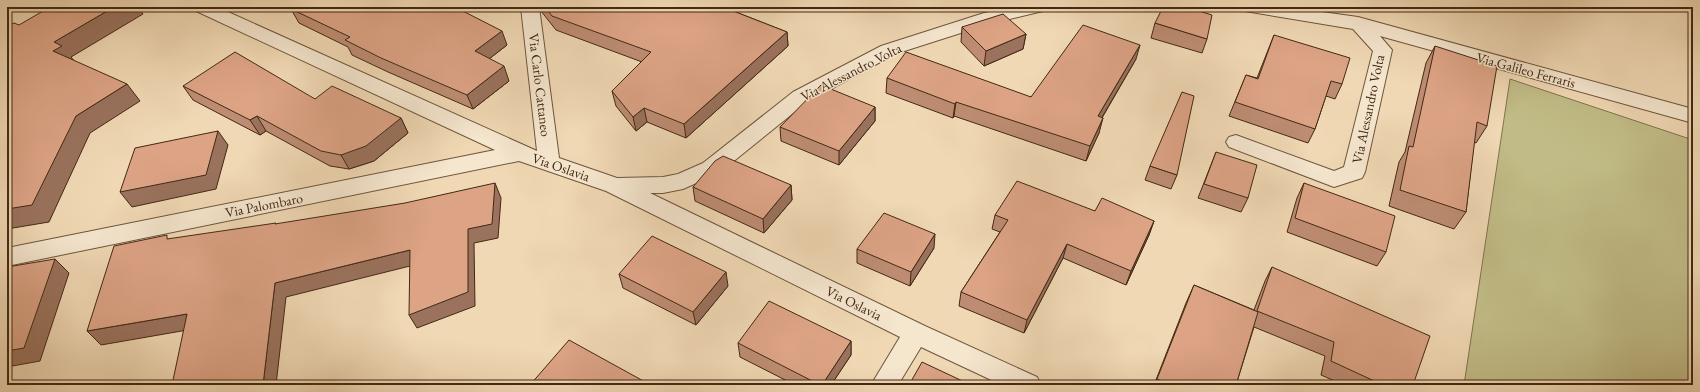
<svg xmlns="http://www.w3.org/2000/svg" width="1700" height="392" font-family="'EB Garamond',serif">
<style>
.green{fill:#c1bc87;stroke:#82724e}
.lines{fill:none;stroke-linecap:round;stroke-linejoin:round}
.street-casing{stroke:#6e553c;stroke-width:2}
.street{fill:#f5e6ce;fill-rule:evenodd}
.wall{fill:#bd8c72;stroke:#422914}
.shaded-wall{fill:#9a725d;stroke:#422914}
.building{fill:#dca385;stroke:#422914}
.labels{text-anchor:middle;stroke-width:3;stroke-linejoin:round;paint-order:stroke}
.street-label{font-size:14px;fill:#422914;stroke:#f5e6ce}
</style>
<rect width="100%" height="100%" fill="#f0d8b4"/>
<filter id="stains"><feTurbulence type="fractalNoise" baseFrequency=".005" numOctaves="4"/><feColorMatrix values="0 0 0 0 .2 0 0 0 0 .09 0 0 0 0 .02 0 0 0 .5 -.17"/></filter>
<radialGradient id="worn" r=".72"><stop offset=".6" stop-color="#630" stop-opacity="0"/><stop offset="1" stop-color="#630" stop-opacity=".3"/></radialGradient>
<polygon class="green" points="1510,79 1693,140 1693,385 1464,385"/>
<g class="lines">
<g class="street-casing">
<g id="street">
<polygon points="193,7 217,7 537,151 521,7 539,7 559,158 617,178 663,177 678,174 703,163 793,92 881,46 984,13 1012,7 1046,7 1043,11 989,24 895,54 807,102 719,173 683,189 663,193 650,193 925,326 1037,377 1041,385 1002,385 921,347 898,385 871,385 900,337 606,191 519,161 7,266 7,248 495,150 196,11"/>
<polygon points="1242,7 1286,7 1358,17 1693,109 1693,123 1380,36 1392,50 1365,172 1362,178 1334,187 1229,147 1226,142 1229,137 1236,135 1334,171 1344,167 1373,51 1353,29 1245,11"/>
</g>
</g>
<use href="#street" class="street"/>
</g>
<g class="wall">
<polygon points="540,7 723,7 787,32 788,46 686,138 647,122 636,131 616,106 612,91 642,62 556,30 541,11"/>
<polygon points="291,9 507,45 489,59 509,81 473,109 388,72 352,55 348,47 299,23"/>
<polygon points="1155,23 1207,39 1202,53 1151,38"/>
<polygon points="962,27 1026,34 1023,49 984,66 961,42"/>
<polygon points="1274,35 1342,84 1335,99 1326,96 1315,129 1308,143 1229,116 1246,75 1257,78"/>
<polygon points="1435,46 1487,126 1476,143 1474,142 1466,212 1454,229 1389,206 1399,162 1405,152 1426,63"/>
<polygon points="1136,59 1102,118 1099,133 1086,161 954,116 953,118 886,93 887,78 1031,97"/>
<polygon points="183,86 315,99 401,118 408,133 374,161 349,169 330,166 266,131 260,135 193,100"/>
<polygon points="875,107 875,121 839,165 781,141 780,127"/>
<polygon points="1216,152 1248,198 1241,212 1198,198"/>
<polygon points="1150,166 1177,175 1171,189 1145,180"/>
<polygon points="1304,183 1386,252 1377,266 1287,232 1297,198"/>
<polygon points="791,185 792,200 764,233 695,201 693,187"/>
<polygon points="1095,211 1154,221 1149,235 1126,285 1063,258 1024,333 959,306 961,292 1000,232 992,229 995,215"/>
<polygon points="934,248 910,286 857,263 857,249"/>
<polygon points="1272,267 1413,385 1344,385 1321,375 1325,356 1254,327 1236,385 1154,385 1186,303 1194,285 1254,310 1265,281"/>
<polygon points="619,274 728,286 696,325 623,288"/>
<polygon points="851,341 851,355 831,385 795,385 740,357 738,343"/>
</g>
<g class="shaded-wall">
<polygon points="114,7 138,7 143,14 71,57 76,63 53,51 54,42"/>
<polygon points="502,31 507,45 480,66 475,51"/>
<polygon points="787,32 788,46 686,138 684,124"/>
<polygon points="1026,34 1023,49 984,66 986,51"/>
<polygon points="1140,45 1136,59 1094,131 1098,116"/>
<polygon points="504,66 509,81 473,109 467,95"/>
<polygon points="127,84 140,101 90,133 49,222 7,229 7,209 76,116"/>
<polygon points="956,102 954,116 953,118 955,104"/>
<polygon points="875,107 875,121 839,165 839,151"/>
<polygon points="644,108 647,122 636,131 633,117"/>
<polygon points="257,116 266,131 260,135 250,120"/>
<polygon points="401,118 408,133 374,161 349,169 341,155"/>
<polygon points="1103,118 1099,133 1086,161 1090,146"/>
<polygon points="218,131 228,145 216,189 132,207 120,192"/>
<polygon points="495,183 501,198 498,238 474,243 475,306 417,328 409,315 468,229"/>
<polygon points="791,185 792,200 764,233 763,219"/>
<polygon points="1154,221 1149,235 1126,285 1131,271"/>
<polygon points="935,234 934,248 910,286 911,272"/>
<polygon points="1067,244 1063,258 1024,333 1027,320"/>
<polygon points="410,250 418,264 286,297 276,385 263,385 275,283"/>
<polygon points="55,259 69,273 40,361 7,367 7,351"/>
<polygon points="726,272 728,286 696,325 693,312"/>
<polygon points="187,314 199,328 101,345 87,331"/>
<polygon points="851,341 851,355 831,385 822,385"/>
</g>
<g class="building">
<polygon points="50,7 114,7 54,42 62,46 53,51 127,84 76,116 32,205 7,209 7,26 14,23 19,25"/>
<polygon points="294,7 442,7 452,12 452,7 455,7 502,31 475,51 504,66 467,95 381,58 345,40 350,37 291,9"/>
<polygon points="545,7 723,7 787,32 684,124 644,108 633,117 612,91 651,52 552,16"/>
<polygon points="1163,7 1186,7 1212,15 1207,39 1155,23"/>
<polygon points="1003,14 1026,34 986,51 962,27"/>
<polygon points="1083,25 1140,45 1098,116 1103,118 1090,146 956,102 955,104 887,78 906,52 1031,97"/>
<polygon points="1274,35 1350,58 1342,84 1331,81 1315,129 1235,102 1246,75 1258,79"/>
<polygon points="1435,46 1497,66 1487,126 1477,122 1466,212 1400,190 1409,146 1413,147"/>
<polygon points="235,52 315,99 332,86 401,118 366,146 341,155 321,151 257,116 250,120 183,86"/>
<polygon points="821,85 875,107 839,151 780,127"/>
<polygon points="1182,92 1194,96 1177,175 1150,166"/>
<polygon points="218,131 206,175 120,192 135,148"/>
<polygon points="1216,152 1257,165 1248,198 1204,184"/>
<polygon points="723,156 791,185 763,219 693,187 715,161"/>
<polygon points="1017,181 1095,211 1102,198 1154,221 1131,271 1067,244 1027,320 961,292 1008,220 995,215"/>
<polygon points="495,183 492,224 468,229 468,292 409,315 410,250 275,283 263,385 172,385 187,314 87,331 114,246 167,235 167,239 276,223 275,224 405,203"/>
<polygon points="1304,183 1395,216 1386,252 1295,218"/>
<polygon points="884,213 935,234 911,272 857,249"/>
<polygon points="652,236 726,272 693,312 619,274"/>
<polygon points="55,259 24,348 7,351 7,267"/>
<polygon points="1272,267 1430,336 1413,385 1383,385 1331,361 1334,342 1257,311"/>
<polygon points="1194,285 1258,312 1236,385 1170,385 1157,379"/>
<polygon points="769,301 851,341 822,385 820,385 738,343"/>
<polygon points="569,340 647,383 646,385 530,385"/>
<polygon points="922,362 971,385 909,385"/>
</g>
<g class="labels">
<g class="street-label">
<text transform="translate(1526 70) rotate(15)" y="5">Via Galileo Ferraris</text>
<text transform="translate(851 72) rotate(-27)" y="5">Via Alessandro Volta</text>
<text transform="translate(540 85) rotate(83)" y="5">Via Carlo Cattaneo</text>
<text transform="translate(1368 109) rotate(-78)" y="5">Via Alessandro Volta</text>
<text transform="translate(561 167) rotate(19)" y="5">Via Oslavia</text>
<text transform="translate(264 205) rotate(-11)" y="5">Via Palombaro</text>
<text transform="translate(854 303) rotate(26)" y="5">Via Oslavia</text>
</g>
</g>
<rect width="1700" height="392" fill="none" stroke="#f0d8b4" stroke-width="24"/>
<rect x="8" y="8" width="1684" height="376" fill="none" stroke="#422914" stroke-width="2"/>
<rect x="12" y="12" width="1676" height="368" fill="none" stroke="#422914"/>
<rect width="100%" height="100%" filter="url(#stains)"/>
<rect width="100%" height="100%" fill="url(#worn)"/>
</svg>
